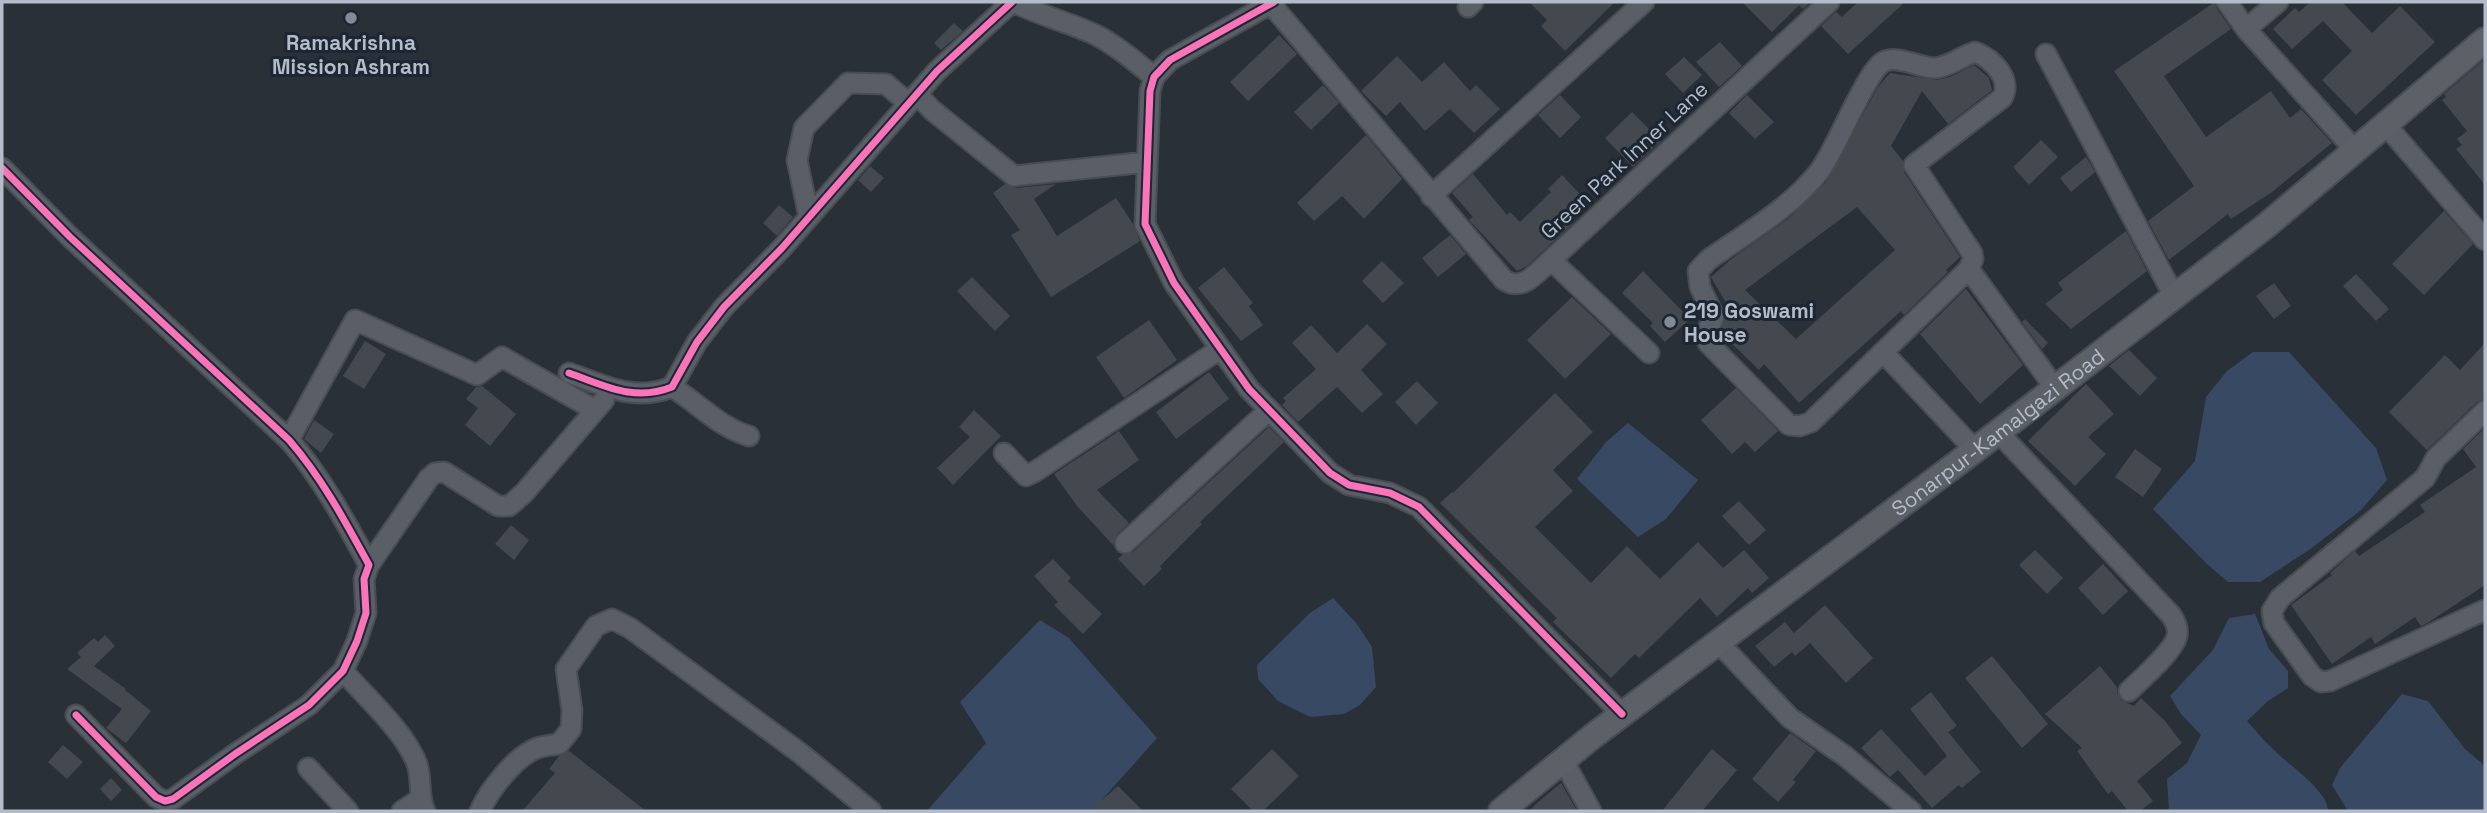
<svg xmlns="http://www.w3.org/2000/svg" width="2487" height="813" viewBox="0 0 2487 813" font-family="'Space Grotesk',sans-serif">
  <style>
    .water { fill: #384963 }
    .building { fill: #444950; fill-rule: evenodd }
    .lines { fill: none; stroke-linecap: round; stroke-linejoin: round }
    .minor-casing { stroke: #484c53; stroke-width: 23 }
    .major-casing { stroke: #484c55; stroke-width: 28 }
    .minor { stroke: #5a5e66; stroke-width: 19 }
    .major { stroke: #5c6168; stroke-width: 24 }
    .cycleway-casing { stroke: #1d2633; stroke-width: 11 }
    .cycleway { stroke: #fb73b8; stroke-width: 7 }
    .poi-dot { fill: #848b96; stroke: #1d2633; stroke-width: 2.5 }
    .labels { text-anchor: middle; dominant-baseline: central; stroke-width: 6; stroke-linejoin: round; paint-order: stroke }
    .poi-label { font-size: 21px; font-weight: bold; fill: #b4bcc9; stroke: #1d2633 }
    .street-label { font-size: 21px; fill: #b4bcc9; stroke: #1d2633 }
  </style>
  <rect width="100%" height="100%" fill="#2a3038"/>
  <path class="water" d="M2253 352H2289L2376 448 2387 480 2361 510 2309 550 2260 582H2228L2207 564 2153 509 2195 461 2206 397 2227 371Z
    M1628 423 1698 480 1666 519 1638 537 1577 479 1606 442Z
    M1333 598 1357 624 1372 647 1376 687 1360 705 1344 714 1310 717 1278 701 1258 679 1257 665 1310 613Z
    M2255 614 2269 649 2288 671V688L2268 701 2247 721C2256 731 2264 741 2274 750 2288 765 2328 790 2328 811H2169L2167 779 2187 763 2201 735 2181 714 2170 696 2213 650 2229 618Z
    M1040 620 1069 638 1157 738 1092 811H927L986 743 960 702Z
    M2402 694 2428 701 2465 749 2485 766V811H2348L2332 785 2340 768Z"/>
  <path class="building" d="M1529 2H1615L1565 51 1541 26 1547 20Z
    M1742 2H1811L1803 9 1799 5 1772 32Z
    M1858 2H1905L1848 54 1821 26 1836 12 1842 17Z
    M2215 2 2217 9 2231 29 2164 76 2206 137 2271 91 2290 118 2301 109 2332 143 2272 192 2231 219 2228 214 2169 260 2148 221 2194 186 2114 71Z
    M2310 2H2342L2372 33 2400 6 2435 42 2356 115 2322 80 2352 51 2323 21 2292 49 2273 29 2295 8 2299 12Z
    M954 23 963 31 941 50 934 43Z
    M1279 35 1297 54 1248 101 1230 82Z
    M1720 42 1742 66 1719 87 1696 62Z
    M1397 56 1422 82 1444 62 1470 91 1476 85 1500 109 1474 133 1450 109 1425 131 1400 102 1386 116 1361 91Z
    M1684 57 1702 75 1683 93 1665 74Z
    M2485 59V185L2456 149 2462 145 2457 139 2467 131 2442 100 2446 97 2444 94Z
    M1974 65 1989 78 1992 90 1948 124 1922 91 1891 146 1903 161 1904 172 1960 257 1946 270 1948 272 1904 315 1901 311 1799 403 1764 364 1759 370 1720 332 1726 316 1731 311 1711 277 1730 260 1788 219 1827 181 1878 87 1890 73 1937 80 1950 77ZM1857 207 1895 250 1796 339 1745 290Z
    M1323 85 1339 103 1311 130 1294 112Z
    M1560 95 1581 117 1560 138 1538 115Z
    M1747 95 1774 122 1755 139 1729 113Z
    M1632 112 1661 141 1633 167 1605 138Z
    M1366 135 1402 179 1364 219 1342 196 1314 221 1297 203Z
    M2041 140 2058 157 2029 185 2013 167Z
    M2086 157 2095 172 2071 192 2060 178Z
    M870 166 884 178 871 192 858 180Z
    M1473 174 1507 215 1510 212 1520 222 1551 192 1548 189 1562 175 1589 204 1571 221 1573 223 1527 266 1517 271 1469 220 1473 217 1452 193Z
    M1005 184 1015 188 1056 184 1034 199 1057 236 1116 198 1133 224 1140 241 1051 297 1011 235 1020 230 993 193Z
    M779 205 793 217 777 236 763 223Z
    M2444 211 2473 244 2424 295 2392 264Z
    M2126 231 2147 271 2071 329 2045 304 2063 290 2058 283Z
    M1450 235 1466 254 1438 277 1422 258Z
    M1382 261 1404 283 1383 303 1362 281Z
    M1224 267 1253 303 1249 306 1263 325 1241 341 1198 288Z
    M1643 271 1690 319 1665 342 1650 326 1653 323 1622 293Z
    M2356 274 2389 309 2376 321 2343 286Z
    M972 277 1010 316 995 331 957 291Z
    M2274 283 2291 306 2274 319 2256 296Z
    M1966 289 2023 365 1980 404 1920 334Z
    M1572 297 1611 334 1565 379 1527 340Z
    M2025 319 2048 343 2042 349 2022 322Z
    M1149 320 1177 360 1124 398 1096 357Z
    M1367 324 1387 344 1361 370 1383 394 1362 413 1337 387 1298 422 1282 405 1286 401 1283 398 1316 369 1292 343 1311 325 1337 353Z
    M365 341 386 354 364 389 343 376Z
    M2485 343V399L2477 402 2427 450 2389 412 2445 355 2460 370Z
    M2129 350 2157 378 2140 396 2109 366Z
    M1209 372 1229 399 1176 439 1156 412Z
    M1417 381 1438 403 1416 425 1395 402Z
    M2086 384 2114 414 2088 437 2106 454 2075 486 2028 441Z
    M482 386 516 414 490 446 465 425 478 408 466 399 476 387Z
    M1736 388 1778 431 1755 452 1745 442 1732 454 1701 420Z
    M1555 393 1593 432 1553 470 1573 491 1535 527 1591 583 1627 546 1660 579 1698 542 1723 568 1744 550 1769 578 1752 593 1748 588 1717 617 1700 598 1639 658 1635 654 1611 678 1553 622 1557 618 1440 503 1452 492 1453 493Z
    M974 410 1001 436 953 485 937 468 970 437 959 427Z
    M314 420 334 434 321 453 304 439Z
    M1269 427 1284 442 1200 522 1202 524 1160 566 1162 569 1144 586 1118 559 1122 555 1133 552Z
    M2485 428V585L2429 622 2421 626 2415 617 2375 644 2371 637 2332 664 2291 605 2332 575 2330 573 2355 551 2359 556 2425 512 2420 505 2476 467 2463 449Z
    M1119 431 1139 460 1097 490 1129 523 1116 535 1113 545 1077 506 1054 474Z
    M2135 449 2162 469 2143 497 2115 477Z
    M1739 501 1766 530 1749 545 1722 516Z
    M511 525 529 540 514 560 495 544Z
    M2035 550 2063 578 2047 594 2019 565Z
    M1053 559 1071 578 1068 581 1102 614 1083 634 1054 605 1058 602 1034 576Z
    M2103 564 2128 591 2103 615 2078 588Z
    M1825 605 1873 658 1846 683 1810 643 1795 656 1792 652 1774 667 1755 646 1785 622 1794 633Z
    M105 635 115 646 94 666 126 689 125 690 151 711 126 743 106 728 122 709 67 669 81 657 77 653 94 638 98 642Z
    M1992 656 2048 724 2022 748 1965 678Z
    M2100 666 2117 687V693L2121 700 2134 706 2141 698 2165 721 2182 743 2137 781 2153 801 2140 811H2128L2112 791 2108 794 2077 751 2082 748 2045 714Z
    M1931 692 1957 726 1948 732 1981 772 1962 788 1959 785 1932 808 1898 770 1890 777 1861 748 1881 729 1925 776 1947 756 1910 709Z
    M1790 733 1816 751 1793 780 1796 782 1778 802 1752 779Z
    M63 745 83 762 67 779 48 762Z
    M1272 749 1299 776 1263 811H1253L1231 789Z
    M1712 749 1737 770 1702 811H1662Z
    M569 751 646 811H522L555 773 549 769 559 756Z
    M111 778 122 790 111 801 100 789Z
    M1561 783 1577 811H1529L1538 802Z
    M1118 786 1143 811H1089Z"/>
  <g class="lines">
    <g class="minor-casing">
      <path id="minor" d="M1014 2C1040 16 1069 22 1096 35 1117 46 1136 62 1154 77
        M1274 2 1170 60 1154 77 1150 91 1145 224 1174 283 1249 389 1330 473 1349 485 1390 493 1419 507 1622 714
        M2227 2 2246 29 2354 149
        M1271 4 1504 280C1523 292 1536 273 1551 260
        M1468 7 1473 2
        M2246 29 2278 2
        M2046 54 2174 296
        M917 94 932 110 1014 176 1147 162
        M2385 124 2485 240
        M2 168 70 237 289 440C322 478 345 521 369 565L364 579 366 613 357 641 343 671 309 705 235 754 173 799 165 801 156 797 76 715
        M1431 196 1644 2
        M809 217 797 160 804 128 848 83 886 84 901 97 912 99
        M1883 352 1969 269
        M1649 353 1551 260 1829 2
        M569 373C606 386 634 402 672 387L697 342 724 307 782 248 937 71 1012 2
        M672 387C699 404 719 427 749 436
        M2485 411 2436 458 2425 478 2280 598 2272 611 2274 623 2312 676 2321 682 2330 681 2485 610
        M1998 432 2171 615C2175 621 2179 628 2177 636 2174 651 2141 679 2129 691
        M289 440 355 320 477 375 502 357 595 410
        M1975 450 1883 352 1811 422 1800 426 1789 425 1708 343C1702 332 1711 327 1714 316L1700 287 1698 271 1708 260C1745 234 1789 209 1818 173 1836 151 1865 73 1883 62 1897 54 1919 68 1935 68 1949 67 1962 56 1975 52 1993 59 2013 80 2002 98L1914 165 1972 253 1973 259 1969 269 2055 388
        M1004 453 1026 476 1036 471 1220 349
        M1125 543 1269 410
        M369 565 429 478 435 473 444 472 498 506H509L524 493 604 400
        M1718 642 1790 718 1845 756 1911 811
        M343 671C365 696 406 733 417 764 422 779 418 796 425 811
        M1563 760 1591 811
        M308 768 348 811
        M402 811 420 799
        M480 811C489 790 515 757 537 748 543 746 552 745 559 744L571 729 572 710 566 669 596 626 612 619 630 628 800 753 871 811"/>
    </g>
    <g class="major-casing">
      <g id="major">
        <path id="s1" d="M1501 811 1593 736 1975 450 2267 225 2485 40"/>
      </g>
    </g>
    <use href="#minor" class="minor"/>
    <use href="#major" class="major"/>
    <g class="cycleway-casing">
      <path id="cycleway" d="M1274 2 1170 60 1154 77 1150 91 1145 224 1174 283 1249 389 1330 473 1349 485 1390 493 1419 507 1622 714
        M2 168 70 237 289 440C322 478 345 521 369 565L364 579 366 613 357 641 343 671 309 705 235 754 173 799 165 801 156 797 76 715
        M569 373C606 386 634 402 672 387L697 342 724 307 782 248 937 71 1012 2"/>
    </g>
    <use href="#cycleway" class="cycleway"/>
  </g>
  <g class="poi-dot">
    <circle cx="351" cy="18" r="7"/>
    <circle cx="1670" cy="322" r="7"/>
  </g>
  <g class="labels">
    <g class="poi-label">
      <text x="351" y="42">Ramakrishna<tspan x="351" dy="24">Mission Ashram</tspan></text>
      <text x="1684" y="310" text-anchor="start">219 Goswami<tspan x="1684" dy="24">House</tspan></text>
    </g>
    <g class="street-label">
      <text transform="translate(1624 160) rotate(-43)">Green Park Inner Lane</text>
      <text stroke="none"><textPath href="#s1" startOffset="625">Sonarpur-Kamalgazi Road</textPath></text>
    </g>
  </g>
  <rect width="2487" height="813" fill="none" stroke="#b4bcc9" stroke-width="7"/>
</svg>
